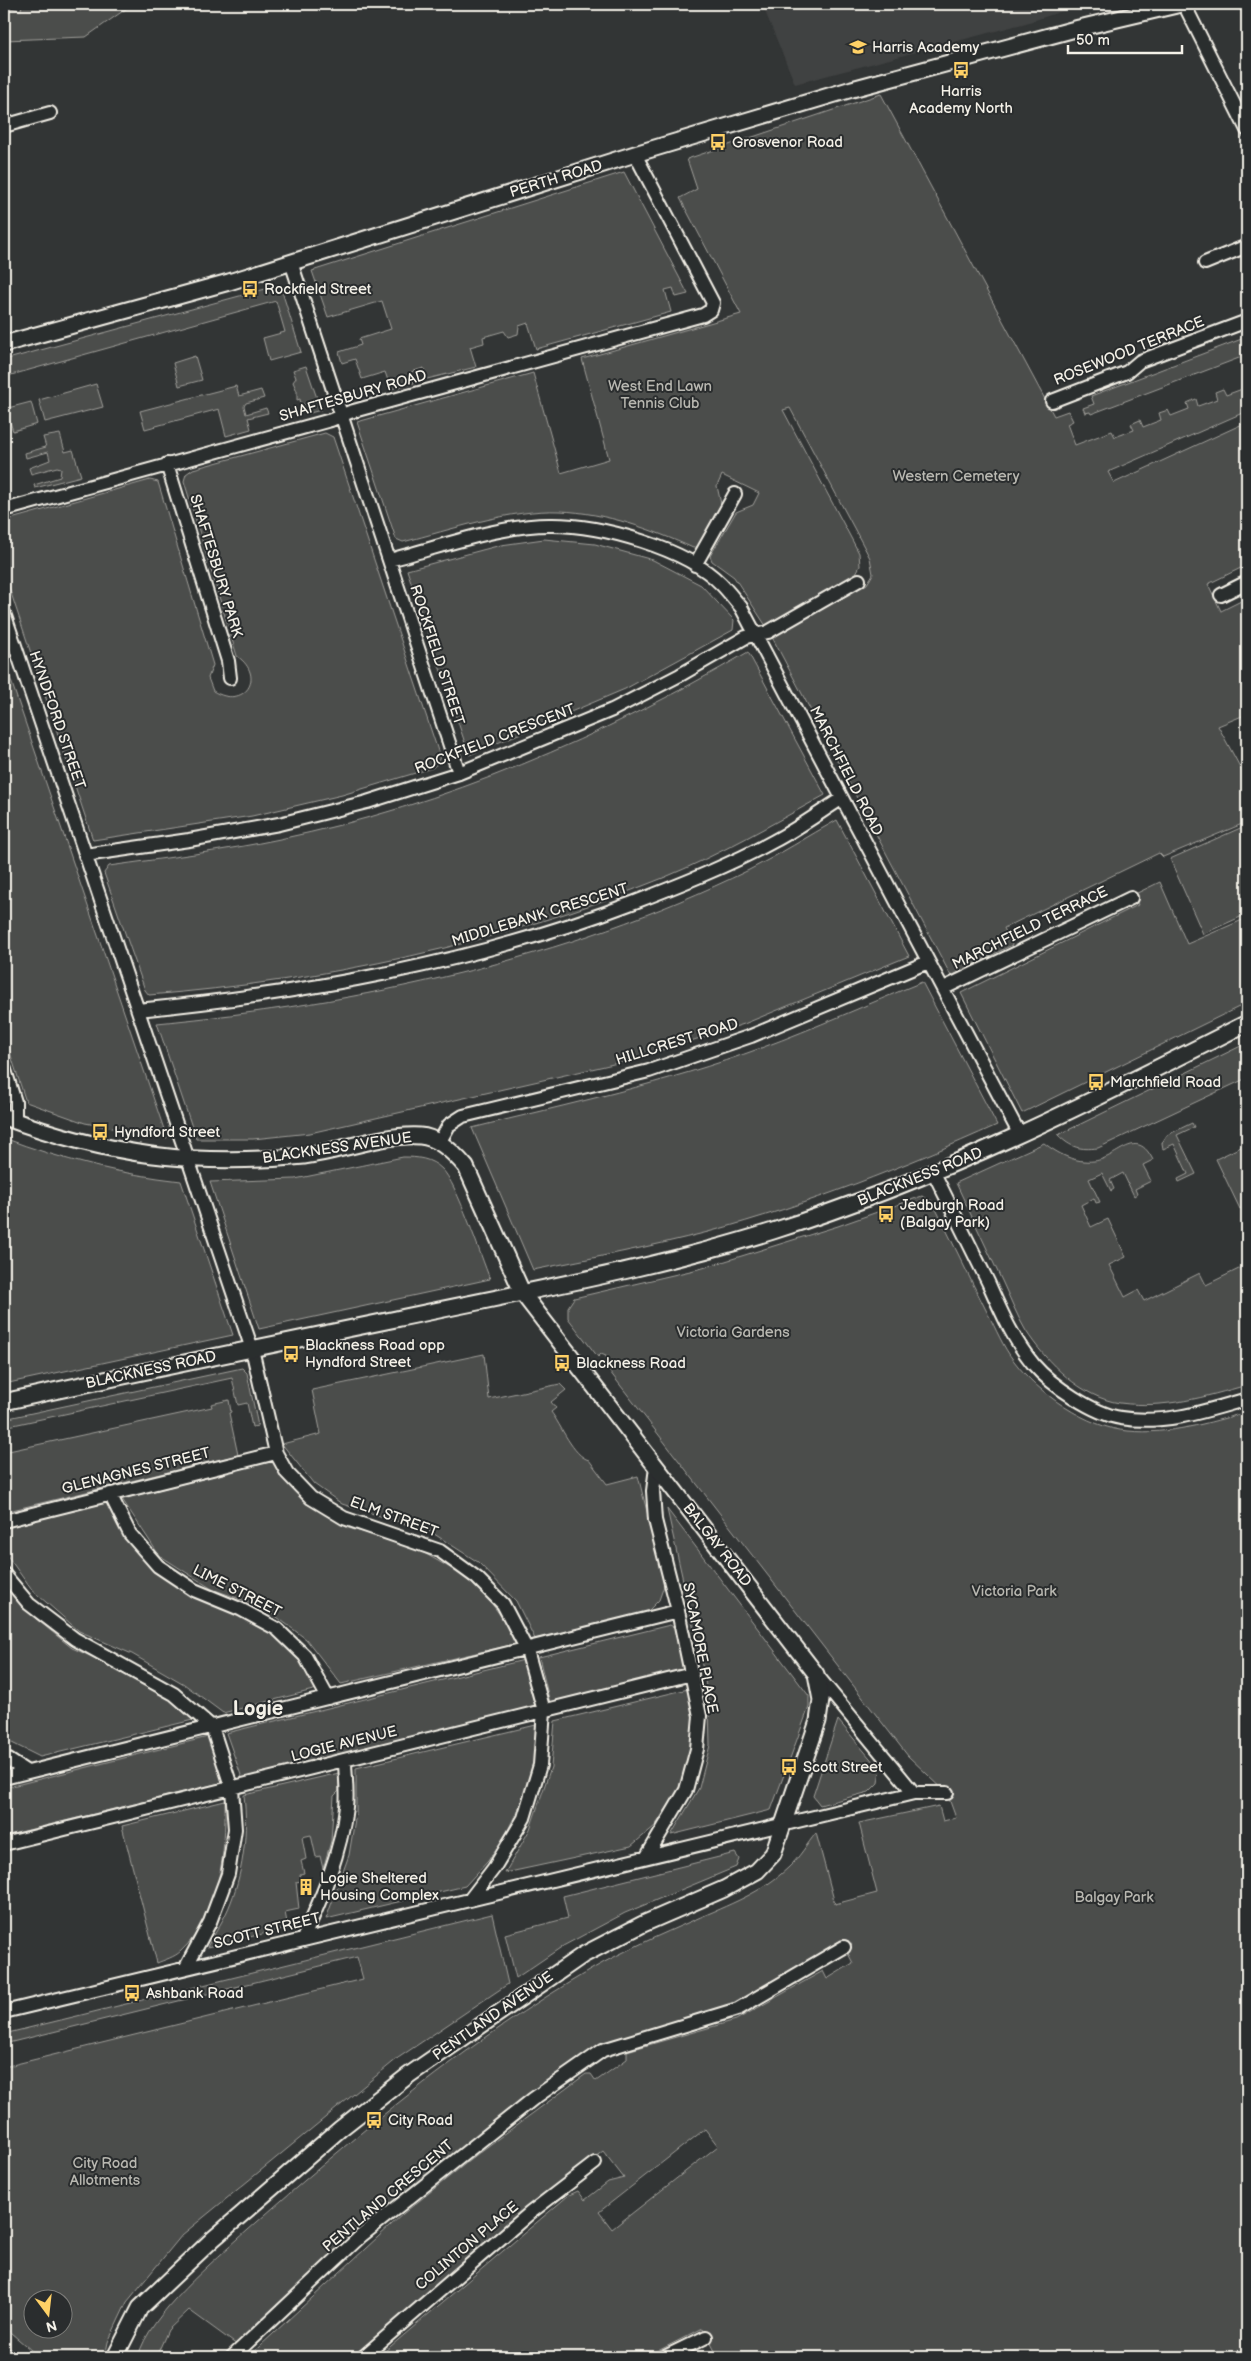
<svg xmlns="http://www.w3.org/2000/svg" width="1251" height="2361" viewBox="0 0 1251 2361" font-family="'Balsamiq Sans',sans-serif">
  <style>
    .built { fill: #404242 }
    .green { fill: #4b4d4c; stroke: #a09f9a; fill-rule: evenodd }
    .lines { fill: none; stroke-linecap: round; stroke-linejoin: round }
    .minor-casing { stroke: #f4f1e8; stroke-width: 16 }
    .tertiary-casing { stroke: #f4f1e8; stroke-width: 19 }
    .minor { stroke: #2a2d2e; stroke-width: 12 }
    .tertiary { stroke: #2a2d2e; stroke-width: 15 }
    .labels { text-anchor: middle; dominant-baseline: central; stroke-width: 4; stroke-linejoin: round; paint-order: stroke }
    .poi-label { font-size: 15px; fill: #f4f1e8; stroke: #2a2d2e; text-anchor: start }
    .street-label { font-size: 15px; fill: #f4f1e8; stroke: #2a2d2e }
    .park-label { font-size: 15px; fill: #b9b8b1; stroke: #2a2d2e }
    .district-label { font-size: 20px; font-weight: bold; fill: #f4f1e8; stroke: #2a2d2e }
  </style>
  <rect width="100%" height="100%" fill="#323535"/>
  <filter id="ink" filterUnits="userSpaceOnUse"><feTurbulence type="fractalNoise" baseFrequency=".02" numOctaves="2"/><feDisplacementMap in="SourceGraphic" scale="10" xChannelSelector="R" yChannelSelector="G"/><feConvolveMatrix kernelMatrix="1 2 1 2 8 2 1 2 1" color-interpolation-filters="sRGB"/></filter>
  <g filter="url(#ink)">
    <path class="built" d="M762 4H1084L1026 23 795 84Z"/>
    <path class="green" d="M22 4H141L130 6 86 37 4 40V7L21 10Z
      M881 94 1054 416 1068 411 1073 421 1067 424 1075 445 1112 431 1115 437 1134 430 1131 424 1140 420 1143 427 1161 420 1159 413 1168 410 1171 416 1189 409 1187 403 1196 399 1198 406 1217 399 1215 392 1223 389 1226 395 1245 388 1243 382 1247 380V411L1108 472 1114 483 1247 422V565L1208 584 1221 611 1247 598V714L1218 726 1247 780V822L1163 857 1159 853 1004 928 1012 945 951 976 772 637 867 584 873 574 870 558 790 408 783 410 859 553 860 566 855 575 766 626 734 577 712 561 710 556 736 512 753 505 759 493 722 475 717 486 721 504 698 546 693 548C651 529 607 513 560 511 511 509 450 530 403 542L396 539 357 422 533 373 561 473 609 459 582 359 741 314 680 198 697 189 687 159Z
      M624 172 688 294 676 297 673 288 665 290 671 312 536 349 528 323 519 326 518 334 508 337 504 331 483 337 484 343 470 347 476 367 427 379 424 368 411 372 414 383 391 389 385 372 362 379 355 359 342 363 339 352 361 345 359 339 391 329 382 301 328 317 312 271Z
      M280 285 301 352 269 361 263 338 285 332 276 301 4 377V360Z
      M1247 337V355L1091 414 1090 412 1085 413 1083 408 1094 404 1091 396Z
      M195 356 202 380 179 386 173 363Z
      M306 366 321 410 306 414 304 404 301 405 300 399 297 400V391L293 382 296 378 293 370Z
      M96 384 103 407 45 422 39 400Z
      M236 386 239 396 261 390 264 398 246 403 244 406 246 414 266 408 268 413 248 418 251 429 226 436 219 409 145 429 140 411Z
      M31 402 37 424 13 431 9 419 4 420V409Z
      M325 433 333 437 440 757 437 764 432 768 342 795 252 816 93 840 4 572V521L150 480 158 482 213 665 208 678 213 691C244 710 267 677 237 656L184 481 186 474 193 469Z
      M60 434 65 452 73 450 81 476 35 488 34 485 60 477 61 468 57 467 31 474 29 468 50 460 48 452 26 458 25 453 46 447 43 437Z
      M544 539 595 544 653 560 701 585 734 620 733 630 625 689 469 755 407 570 501 545Z
      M748 652 825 795C772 824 719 855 663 878 500 944 324 981 149 995L145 990 104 873 109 866C166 858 223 851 280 839 445 805 603 737 748 652Z
      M4 666H6L167 1138 85 1123 26 1102 4 1034Z
      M837 820 909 956 744 1024 631 1060 310 1133 253 1139H196L157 1023C360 1004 565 960 749 870 779 855 808 836 837 820Z
      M1245 826 1247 832V914L1203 934 1170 859Z
      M1160 882 1187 944 1247 918V1003L1022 1113 961 993 1138 905 1133 895Z
      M922 982 997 1125C903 1167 808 1205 708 1232 650 1247 592 1258 533 1270L472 1128C569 1104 667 1083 761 1048 815 1028 868 1004 922 982Z
      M1247 1043V1078L1098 1148C1080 1150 1071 1148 1058 1135Z
      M1192 1123 1194 1127 1177 1135 1196 1174 1179 1182 1178 1179 1188 1174 1174 1144 1163 1149 1162 1143 1167 1135Z
      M4 1138C62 1160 119 1174 181 1181L233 1335 4 1384Z
      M1044 1143C1058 1154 1075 1163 1094 1161 1119 1158 1136 1126 1153 1160L1143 1165 1151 1181 1135 1189 1137 1194 1134 1196 1123 1173 1110 1180 1114 1189 1111 1191 1102 1173 1089 1179 1100 1202 1096 1203 1094 1198 1081 1205 1091 1227 1108 1219 1126 1257 1109 1265 1125 1297 1138 1290 1144 1301 1200 1273 1206 1285 1247 1265V1385C1205 1397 1165 1409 1120 1403 1082 1398 1046 1362 1026 1331 1017 1316 1010 1298 1003 1283 987 1250 972 1216 956 1183Z
      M1247 1144V1205L1240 1209 1216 1159Z
      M403 1157C417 1157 431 1158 442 1169 457 1183 481 1257 490 1279L259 1329 210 1182 295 1179Z
      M922 1196 932 1201C951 1239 969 1277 988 1314 996 1329 1003 1347 1014 1361 1038 1393 1087 1428 1128 1431 1169 1435 1208 1423 1247 1412V2357H718L703 2328 646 2357H378L569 2195 578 2191 585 2200 608 2182 624 2178 603 2151 527 2209 354 2357H248L404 2213 480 2152 586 2074H591L596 2081 627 2059V2051L736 2020 823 1971 827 1979 853 1963 841 1940 733 2004 598 2046 464 2145 367 2224 237 2345 189 2310 168 2330 156 2357H138C149 2314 215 2260 248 2230 355 2135 468 2041 592 1969 625 1950 660 1935 694 1920 728 1905 762 1893 789 1867 799 1858 807 1844 816 1833L835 1904 877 1893 859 1823 939 1806 943 1821 956 1818 947 1793 908 1756 603 1363 606 1361V1356L601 1354 598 1357 568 1318V1307L574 1298 703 1268 838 1226ZM705 2129 718 2146 612 2229 599 2212Z
      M484 1354 489 1399 560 1384 566 1390 551 1402 556 1408 551 1412C561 1425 573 1456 589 1460L607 1484 638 1476 665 1583 659 1600 646 1613 535 1639 516 1601 478 1562 431 1532 342 1504 314 1484 282 1444 321 1434 312 1390Z
      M242 1368 247 1373 258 1426 252 1427 247 1403 238 1405 232 1378 4 1427V1419Z
      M229 1400 231 1412 229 1413 238 1455 4 1512V1452L212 1407 211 1404Z
      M272 1461 303 1500 348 1528 410 1545 468 1578 489 1600 507 1624 515 1644 341 1684 306 1639 265 1608 212 1589 159 1555 122 1499Z
      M107 1502 126 1537 153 1570 193 1596 272 1630 301 1658 317 1689 223 1713 184 1684 132 1654 79 1631 31 1589 4 1551V1527Z
      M667 1509 809 1696V1707L771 1810 671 1835 699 1788 710 1745 709 1705 704 1674Z
      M4 1582 35 1618 72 1648 120 1669 167 1696 197 1719 40 1757 4 1739Z
      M670 1625 675 1628 684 1666 681 1671 550 1703 539 1657Z
      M524 1660 536 1706 242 1778 226 1733Z
      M688 1689 694 1721 692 1748 680 1788 655 1826 631 1846 505 1873 530 1829 551 1767 555 1721Z
      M838 1720 880 1770 878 1783 869 1792 820 1805 813 1796Z
      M536 1725 534 1763 523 1799 507 1832 488 1861 465 1886 326 1919 349 1855 356 1813V1768Z
      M208 1737 224 1782 4 1836V1788Z
      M339 1773V1791L334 1796 331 1841 323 1869 320 1856 316 1857 311 1835 302 1837 306 1859 301 1861 304 1873 300 1874 301 1881 296 1882 299 1909 285 1912 288 1928 207 1947C215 1933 225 1918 231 1902 244 1868 248 1830 244 1795Z
      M225 1801C226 1851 220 1915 181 1951 175 1957 164 1960 157 1963L122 1826Z
      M735 1853 739 1859 736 1867 625 1913 563 1946 516 1978 505 1934 568 1918 563 1896Z
      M492 1914 508 1984 398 2058 182 2235 127 2302 108 2342 105 2357H39L4 2327V2067L363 1979 357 1957 4 2044V2034ZM62 2298V2328H32V2298Z"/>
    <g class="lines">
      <g class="minor-casing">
        <path id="minor" d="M1184 4 1247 130
          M4 126 50 113
          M291 262 459 773
          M1205 263 1247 246
          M1052 401 1127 372 1140 361 1247 321
          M167 464 228 661 230 678
          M4 510 331 420 350 412 703 315 711 310 713 303 635 154
          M389 560C437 548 503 524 552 525 601 525 686 548 721 584 728 591 734 599 741 607L1020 1135
          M695 565 735 494
          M1221 595 1247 582
          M4 613 252 1349 276 1453 287 1473 311 1498 344 1518 440 1551 477 1578 503 1604 527 1650 544 1711 540 1765 524 1818 494 1868 471 1898
          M85 855 189 840 279 824 367 802 459 773 612 710 680 675 746 637 768 632 859 580
          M944 988 1131 898
          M138 1010C308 993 475 963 635 902 682 884 730 865 774 841 797 829 819 813 841 799
          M4 1067 15 1102V1121
          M439 1143 449 1125 463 1116 649 1071 751 1036 928 962
          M934 1173C952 1209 970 1246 988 1282 1001 1311 1013 1340 1034 1365 1051 1385 1094 1414 1121 1418 1164 1425 1206 1411 1247 1399
          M110 1494 130 1534 158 1566 194 1590 240 1609 277 1629 305 1656 328 1698
          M4 1521 276 1453
          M4 1574 29 1604 75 1639 174 1694 212 1727 232 1789 235 1829 228 1874 210 1922 186 1967
          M816 1674 914 1793
          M4 1757 27 1772
          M4 1778 678 1611
          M4 1844 692 1674
          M647 1856 686 1790 697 1749 700 1716 678 1611 655 1520 653 1491 656 1467
          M303 1939C322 1897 341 1853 346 1807 348 1792 345 1775 345 1760
          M4 2012 914 1793H947
          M232 2357 361 2236 533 2099 603 2050 738 2009 844 1947
          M363 2357 530 2213 595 2163
          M665 2357 706 2337"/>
      </g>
      <g class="tertiary-casing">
        <path id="tertiary" d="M4 344 229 282 635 154 852 89 1079 28 1181 4
          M4 1117C106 1155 195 1167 304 1156 343 1151 380 1134 420 1136 438 1137 455 1154 466 1167L523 1294 816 1674 821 1700 818 1721 773 1854 757 1871 724 1889 643 1924 583 1955 409 2075 340 2129 213 2239 140 2308 115 2357
          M4 1402C134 1373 265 1346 396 1319 522 1292 649 1270 773 1231 938 1179 1093 1101 1247 1023
          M4 2356 6 2357"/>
      </g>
      <use href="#minor" class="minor"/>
      <use href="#tertiary" class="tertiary"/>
    </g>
  </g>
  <defs>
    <g id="school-bare" transform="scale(1.35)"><path d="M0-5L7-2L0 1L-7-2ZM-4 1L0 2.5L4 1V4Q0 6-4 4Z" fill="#ffd166" stroke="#2a2d2e" stroke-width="2.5" paint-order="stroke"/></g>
    <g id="bus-bare" transform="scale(1.35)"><path d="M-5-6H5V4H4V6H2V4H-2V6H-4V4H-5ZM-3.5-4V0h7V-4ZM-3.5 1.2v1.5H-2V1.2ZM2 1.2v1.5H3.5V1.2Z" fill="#ffd166" stroke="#2a2d2e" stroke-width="2.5" paint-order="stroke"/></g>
    <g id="building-bare" transform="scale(1.35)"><path d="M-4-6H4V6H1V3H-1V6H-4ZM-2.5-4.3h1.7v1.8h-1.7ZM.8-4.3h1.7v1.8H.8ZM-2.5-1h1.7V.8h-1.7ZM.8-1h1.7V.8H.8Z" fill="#ffd166" stroke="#2a2d2e" stroke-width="2.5" paint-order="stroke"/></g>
  </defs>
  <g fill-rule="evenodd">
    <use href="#school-bare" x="858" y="47"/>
    <use href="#bus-bare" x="961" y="70"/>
    <use href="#bus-bare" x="718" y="142"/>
    <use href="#bus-bare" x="250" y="289"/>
    <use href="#bus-bare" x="1096" y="1082"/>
    <use href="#bus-bare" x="100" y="1132"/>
    <use href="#bus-bare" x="886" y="1214"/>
    <use href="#bus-bare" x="291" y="1354"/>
    <use href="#bus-bare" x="562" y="1363"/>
    <use href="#bus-bare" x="789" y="1767"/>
    <use href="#building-bare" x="306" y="1887"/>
    <use href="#bus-bare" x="132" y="1993"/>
    <use href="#bus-bare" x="374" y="2120"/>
  </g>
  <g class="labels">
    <g class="poi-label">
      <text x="872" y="47">Harris Academy</text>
      <text x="961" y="91" text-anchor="middle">Harris<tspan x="961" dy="17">Academy North</tspan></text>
      <text x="732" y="142">Grosvenor Road</text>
      <text x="264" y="289">Rockfield Street</text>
      <text x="1110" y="1082">Marchfield Road</text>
      <text x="114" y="1132">Hyndford Street</text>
      <text x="900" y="1205">Jedburgh Road<tspan x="900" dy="17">(Balgay Park)</tspan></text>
      <text x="305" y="1345">Blackness Road opp<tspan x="305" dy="17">Hyndford Street</tspan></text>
      <text x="576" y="1363">Blackness Road</text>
      <text x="803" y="1767">Scott Street</text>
      <text x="320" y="1878">Logie Sheltered<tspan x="320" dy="17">Housing Complex</tspan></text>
      <text x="146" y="1993">Ashbank Road</text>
      <text x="388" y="2120">City Road</text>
    </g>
    <g class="street-label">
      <text transform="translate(556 179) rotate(-17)">PERTH ROAD</text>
      <text transform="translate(1129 351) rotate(-22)">ROSEWOOD TERRACE</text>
      <text transform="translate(353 396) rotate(-16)">SHAFTESBURY ROAD</text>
      <text transform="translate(216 566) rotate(73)">SHAFTESBURY PARK</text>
      <text transform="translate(437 655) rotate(72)">ROCKFIELD STREET</text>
      <text transform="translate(57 720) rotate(71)">HYNDFORD STREET</text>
      <text transform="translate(495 739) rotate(-21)">ROCKFIELD CRESCENT</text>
      <text transform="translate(846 771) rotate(63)">MARCHFIELD ROAD</text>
      <text transform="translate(540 915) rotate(-17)">MIDDLEBANK CRESCENT</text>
      <text transform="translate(1030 928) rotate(-26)">MARCHFIELD TERRACE</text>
      <text transform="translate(677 1042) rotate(-17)">HILLCREST ROAD</text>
      <text transform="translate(337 1148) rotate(-8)">BLACKNESS AVENUE</text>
      <text transform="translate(920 1177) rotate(-22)">BLACKNESS ROAD</text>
      <text transform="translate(151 1370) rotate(-12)">BLACKNESS ROAD</text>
      <text transform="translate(136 1471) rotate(-14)">GLENAGNES STREET</text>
      <text transform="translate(394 1517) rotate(20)">ELM STREET</text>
      <text transform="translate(717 1545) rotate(52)">BALGAY ROAD</text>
      <text transform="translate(237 1591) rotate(27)">LIME STREET</text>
      <text transform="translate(700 1648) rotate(79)">SYCAMORE PLACE</text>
      <text transform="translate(344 1744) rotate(-14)">LOGIE AVENUE</text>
      <text transform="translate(267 1931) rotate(-14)">SCOTT STREET</text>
      <text transform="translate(493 2016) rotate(-35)">PENTLAND AVENUE</text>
      <text transform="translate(388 2196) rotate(-40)">PENTLAND CRESCENT</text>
      <text transform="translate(467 2246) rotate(-40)">COLINTON PLACE</text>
    </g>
    <g class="park-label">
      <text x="660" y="386">West End Lawn<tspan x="660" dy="17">Tennis Club</tspan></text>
      <text x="956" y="476">Western Cemetery</text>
      <text x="733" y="1332">Victoria Gardens</text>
      <text x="1014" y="1591">Victoria Park</text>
      <text x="1114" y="1897">Balgay Park</text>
      <text x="105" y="2163">City Road<tspan x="105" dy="17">Allotments</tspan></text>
    </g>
    <g class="district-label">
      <text x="258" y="1709">Logie</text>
    </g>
  </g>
  <rect width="1251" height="2361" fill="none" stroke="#2a2d2e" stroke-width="20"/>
  <rect x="10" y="10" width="1231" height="2341" fill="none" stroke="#f4f1e8" stroke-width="2" filter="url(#ink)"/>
  <g transform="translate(48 2314) rotate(165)"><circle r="24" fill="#2a2d2e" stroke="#7b7b78"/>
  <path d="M0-4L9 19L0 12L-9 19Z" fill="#ffd166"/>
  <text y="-8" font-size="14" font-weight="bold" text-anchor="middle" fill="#f4f1e8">N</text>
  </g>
  <path d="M1068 45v8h114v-8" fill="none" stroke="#f4f1e8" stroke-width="2.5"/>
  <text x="1076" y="45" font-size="15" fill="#f4f1e8" stroke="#2a2d2e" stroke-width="4" paint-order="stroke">50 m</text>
</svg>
